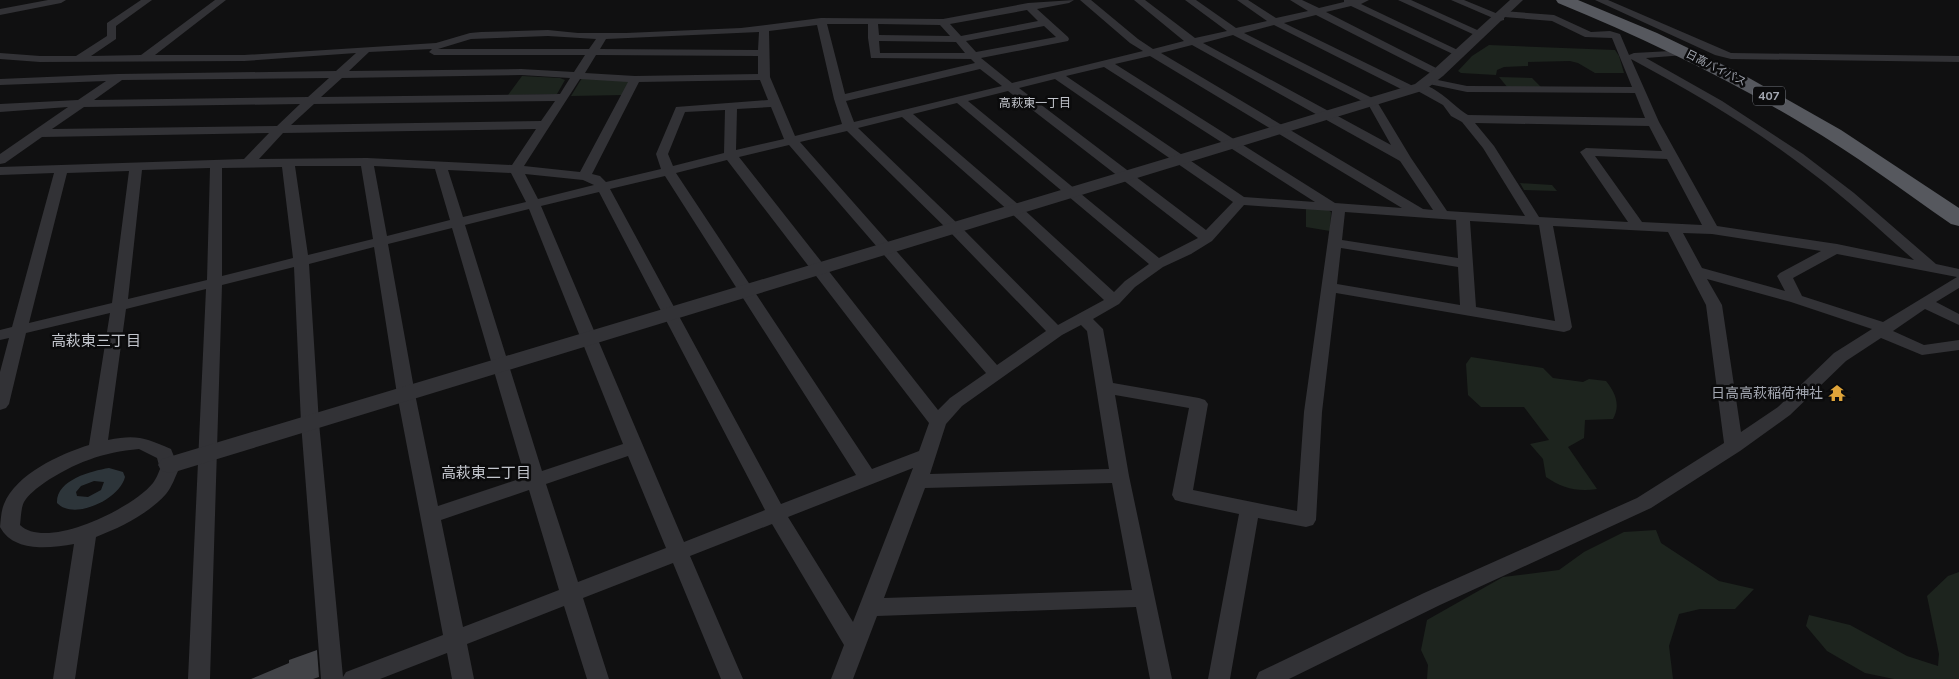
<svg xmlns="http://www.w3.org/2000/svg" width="1959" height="679" viewBox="0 0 1959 679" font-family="'Nunito Sans','Noto Sans JP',sans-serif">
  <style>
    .green { fill: #1d241e }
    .water { fill: #2d353a; fill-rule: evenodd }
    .building { fill: #424347 }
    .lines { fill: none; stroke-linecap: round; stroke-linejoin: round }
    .minor { fill: #323236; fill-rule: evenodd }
    .tertiary { fill: #323236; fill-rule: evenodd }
    .trunk { fill: #56585e; fill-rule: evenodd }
    .labels { text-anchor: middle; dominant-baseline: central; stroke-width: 5; stroke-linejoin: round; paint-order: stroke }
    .far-street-label { font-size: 11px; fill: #a3a7b1; stroke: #0b0b0c }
    .shield { fill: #0b0b0c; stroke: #757880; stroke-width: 1 }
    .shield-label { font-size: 12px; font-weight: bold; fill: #a3a7b1 }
    .far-neighbourhood-label { font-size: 12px; fill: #c3c6cd; stroke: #0b0b0c }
    .poi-label { font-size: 14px; fill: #a3a7b1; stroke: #0b0b0c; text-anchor: end }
    .neighbourhood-label { font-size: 15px; fill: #c3c6cd; stroke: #0b0b0c }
  </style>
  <rect width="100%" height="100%" fill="#101011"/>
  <path class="green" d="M1489 45 1615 50 1619 56 1624 73H1595L1578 63 1570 61 1528 62V66L1504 67 1497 70 1496 75 1461 73 1458 71 1472 56Z
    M522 76 560 78 565 80 557 94 508 95Z
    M1499 77 1532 78 1542 88H1508Z
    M582 78 630 80 623 95 571 96Z
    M1520 183 1552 185 1557 191 1524 190Z
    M1306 207 1326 209 1331 212 1330 231 1306 227Z
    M1471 357 1543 368 1553 378 1583 382 1589 379 1606 381C1615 392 1621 405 1613 419L1585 420 1584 438 1568 447 1597 489C1577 492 1562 488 1546 477L1543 459 1530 444 1549 440 1524 407H1481L1468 395 1466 364Z
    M1656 530 1661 543 1719 581 1754 589 1735 609H1700L1679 614 1669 646 1673 679H1427L1428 665 1421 650 1427 620 1503 577 1559 570 1584 552 1624 532Z
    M1959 572V679H1894L1865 673 1827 651 1806 626 1809 615 1850 625 1907 656 1938 666 1939 654 1927 596 1948 576Z"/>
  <path class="water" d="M109 468 123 472 125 477C120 499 74 521 57 503 56 480 91 471 109 468ZM94 481 104 482 101 490 88 497 77 496 76 492 81 486Z"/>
  <path class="building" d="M317 650 319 677 313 679H251L289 663V660Z"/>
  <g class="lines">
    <path class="minor" d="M48 0H66L61 3 0 15V9Z
      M141 0H152L116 26V39L91 56 141 55 215 0H226L155 55H244L436 43 470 33 481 32 548 30 578 33H626L741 28 821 18 943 19 1028 3 1074 0 1069 3 1037 9 1068 37 1069 39 1068 41 981 58 1012 83 1143 51 1130 43 1080 0H1091L1138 39 1153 49 1184 41 1134 0H1145L1195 38 1227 31 1185 0H1196L1236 28 1267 21 1237 0H1248L1276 18 1308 11 1290 0H1302L1319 8 1344 2V0H1369L1361 4 1464 53 1463 55H1455L1351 6 1326 12 1442 71 1444 73 1442 75H1434L1316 15 1284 23 1415 87 1416 85C1433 81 1455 108 1468 115L1645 118 1635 93 1467 92 1424 83 1422 81 1428 78 1467 86 1632 87 1612 38 1585 37 1552 21 1504 17V20L1500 21 1451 0H1464L1498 14 1503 11 1554 15 1591 32 1610 31 1620 34 1629 55 1634 53 1689 50 1690 52 1689 54 1685 55 1646 58 1722 101 1803 154 1854 193 1936 264 1959 269V288L1936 302 1959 314V325L1925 309 1893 331 1924 345 1959 340V350L1922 355 1881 338 1846 361 1790 415 1740 451 1651 508 1440 605 1289 679H1256L1259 672 1424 593 1637 498 1724 443 1706 305 1668 232 1553 226 1572 327 1570 330 1564 332 1336 293 1322 412 1316 520 1313 525 1306 527 1258 518 1230 679H1208L1239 514 1182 502 1175 500 1172 495 1189 408 1115 395 1129 476 1172 679H1150L1136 607 877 616 853 679H831L844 645 772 524 690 556 743 679H721L673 563 583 598 609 679H587L564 606 467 644 474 679H452L447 653 380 679H321L301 423 294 267 222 285 210 679H188L206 289 126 309 108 440C137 434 145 438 171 449L179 469C175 477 172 487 166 494 147 515 121 527 96 537L75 679H53L74 544C50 548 14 553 0 527 1 519 1 511 4 504 16 474 60 454 89 445L110 313 26 333 9 404 6 408 0 410V372L9 338 0 340V330L12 327 54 173 0 175V167L244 159 269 133 42 137 5 163 0 164V154L68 107 0 112V104L78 100 106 81 0 85V79L118 74 336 71 356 53 244 61 40 62 0 59V53L40 56H76L107 36V23ZM1027 10 1038 21 961 36 950 24ZM827 24H868V38L871 58 971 59 975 63 845 94ZM878 24 940 25 950 36 879 35ZM817 25 834 99 842 124 795 136 770 77 769 31ZM1274 25 1407 92H1415L1416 90 1443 105 1451 116 1462 122 1483 148 1525 216 1447 211 1411 158 1376 100 1244 33ZM1044 26 1056 37 976 52 966 41ZM759 32 758 50 600 49 606 39ZM1233 35 1368 104 1391 145 1203 43ZM548 36 596 39 589 49H438L471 39ZM879 41 956 42 965 53H880ZM1192 45 1400 161 1433 210 1423 209 1161 53ZM432 49 429 52 434 55H585L574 72 521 69 349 71 369 52ZM596 55 758 56V74L635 76 585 73ZM1150 56 1402 208 1335 203 1115 64ZM1631 59C1694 93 1756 129 1812 173 1848 200 1881 231 1914 260L1837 244 1717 226 1659 122ZM1104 67 1315 202 1244 197 1066 76ZM980 69 1002 86 854 122 846 101ZM521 75 570 78 560 94 321 97 342 78ZM329 78 308 97 94 100 122 80ZM580 79 628 82 580 172 524 166ZM1055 79 1233 202 1206 230 1019 88ZM760 80 768 100 676 107 656 154 661 169 606 182 600 176 592 174 639 82ZM1008 91 1198 238 1159 258 968 101ZM555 101 541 121 291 125 314 104ZM957 103 1149 264 1125 281 1114 292 1020 206 913 114ZM300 104 277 126 52 129 84 107ZM771 107 784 139 736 150 737 109ZM725 110 724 153 673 166 668 154 685 112ZM902 117 1010 212 1104 300 1058 325 959 225 858 128ZM1475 123 1649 126 1662 151 1586 148 1580 152 1628 222 1539 217 1494 146ZM536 129 512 165 367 158 259 159 283 133ZM847 131 949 231 1046 331 997 365 800 142ZM789 145 986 373 950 398 938 410 739 157ZM1595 156 1667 159 1702 225 1642 222ZM727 160 929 423 919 451 872 469 676 173ZM295 166H361L373 239 308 255ZM374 166 435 169 450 220 387 236ZM282 167 293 258 222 276V168ZM210 168 207 280 128 299 142 170ZM448 170 511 173 526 202 463 217ZM129 171 112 303 29 323 67 173ZM525 174 583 180 594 185 538 199ZM665 176 856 475 781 504 610 189ZM599 192 765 510 684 542 541 206ZM1244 205 1332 211 1304 412 1297 511 1193 490 1208 404 1205 400 1199 398 1113 383 1103 329 1093 319 1119 304 1135 287 1163 267 1191 254 1212 241ZM529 209 623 444 542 471 465 225ZM1345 212 1456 220 1458 258 1342 240ZM1470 221 1539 225 1555 321 1476 307ZM452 228 525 477 438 506 415 394 388 244ZM1683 233 1712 234 1821 251 1780 273 1777 276 1785 291 1702 268ZM374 247 397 394 443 635 346 672 343 677 319 423 309 264ZM1341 248 1458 267 1460 305 1337 284ZM1837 254 1957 277 1883 322 1802 296 1793 278ZM1707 279 1791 302 1872 329 1834 353 1778 407 1741 432 1722 305ZM1081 325 1087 331 1109 469 930 474 946 424 962 406 1062 335ZM139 449 157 458 160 469C158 474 156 479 153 483 133 508 47 551 20 525 21 517 21 508 24 502 29 494 37 488 44 483 74 463 103 452 139 449ZM628 456 666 548 578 582 546 484ZM913 468 908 481 853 622 788 517ZM1112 483 1132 590 884 598 925 488ZM529 490 559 590 463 627 441 520Z
      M1398 0H1411L1486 34 1481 37 1477 36Z
      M1595 0H1608L1731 53 1959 56V62L1731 59 1715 55Z"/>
    <path class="tertiary" d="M1510 0H1523L1443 76 1425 90 178 471 170 473 162 471 158 465 162 459 1415 84 1433 70Z"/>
    <path class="trunk" d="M1556 0H1578L1657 33 1742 74 1841 130 1959 208V226L1951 224C1902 190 1854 154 1803 124 1725 77 1643 38 1558 3Z"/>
  </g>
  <defs>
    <g id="temple-bare" transform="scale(1.35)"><path d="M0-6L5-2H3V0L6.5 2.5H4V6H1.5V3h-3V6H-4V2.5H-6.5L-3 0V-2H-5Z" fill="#dfa43a" stroke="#0b0b0c" stroke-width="2.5" paint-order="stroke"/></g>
  </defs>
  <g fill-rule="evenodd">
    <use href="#temple-bare" x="1837" y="393"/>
  </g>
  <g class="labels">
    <g class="far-street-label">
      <text transform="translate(1716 68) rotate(27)">日高バイパス</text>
    </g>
    <rect class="shield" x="1753" y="86.5" width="32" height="19" rx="4"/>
    <g class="shield-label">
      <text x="1769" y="96">407</text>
    </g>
    <g class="far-neighbourhood-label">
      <text x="1035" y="103">高萩東一丁目</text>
    </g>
    <g class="poi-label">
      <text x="1823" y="393">日高高萩稲荷神社</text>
    </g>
    <g class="neighbourhood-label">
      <text x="96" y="341">高萩東三丁目</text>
      <text x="486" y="473">高萩東二丁目</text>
    </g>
  </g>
</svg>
